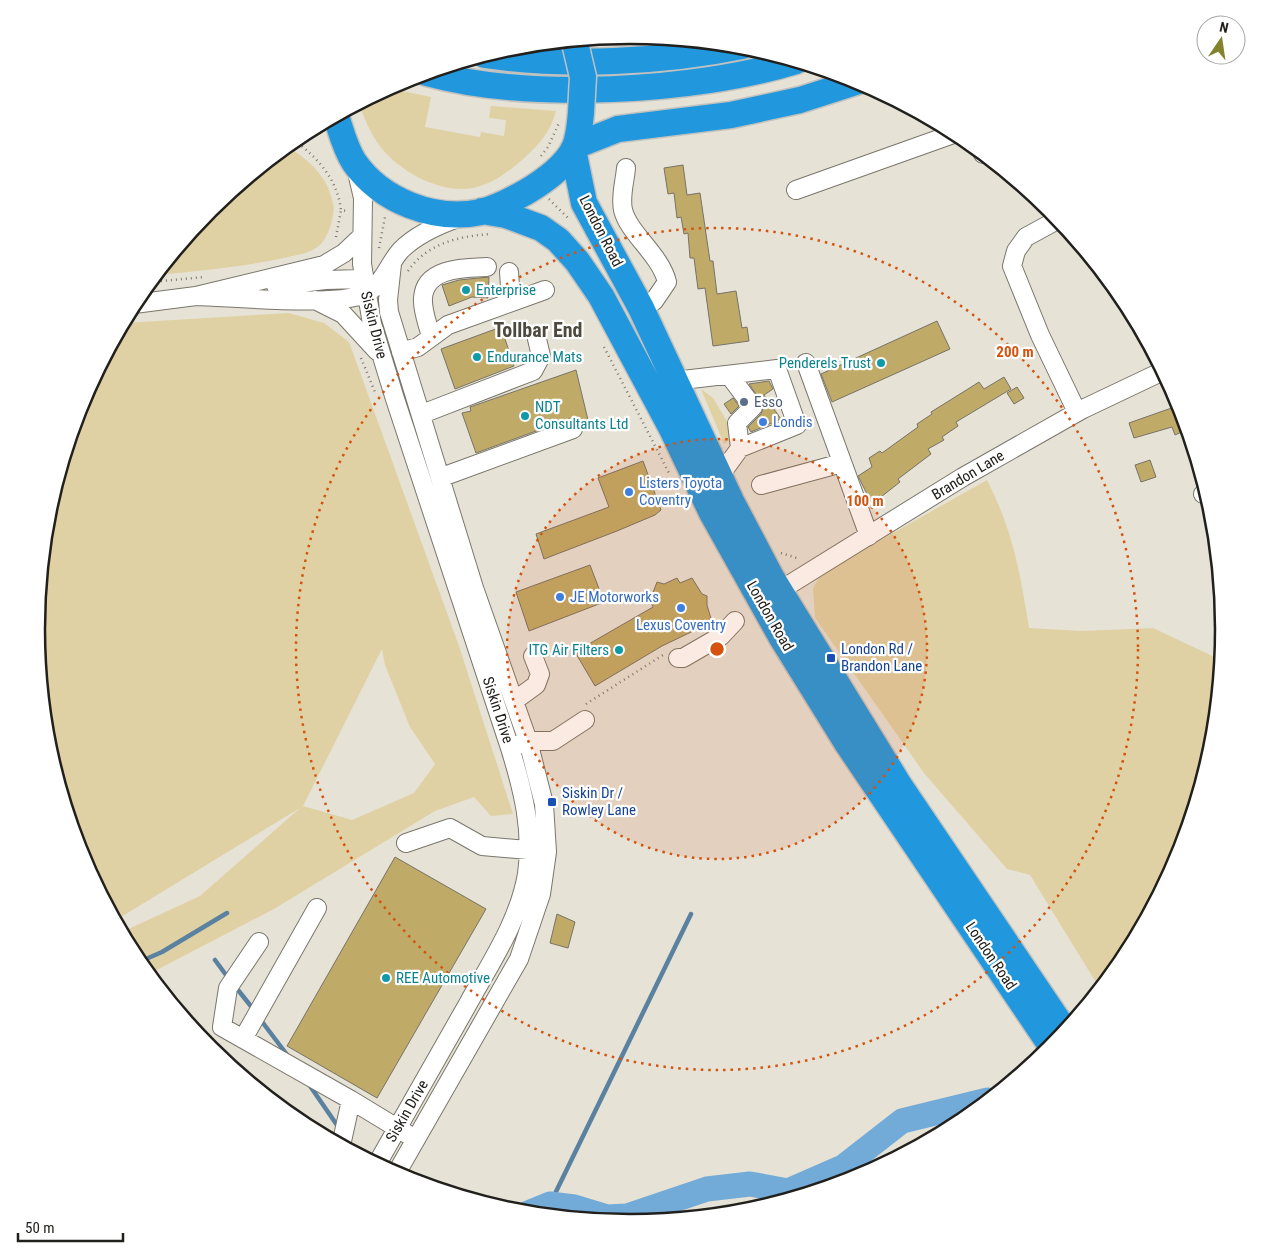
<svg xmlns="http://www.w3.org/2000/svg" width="1261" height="1258" viewBox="0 0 1261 1258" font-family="'Roboto Condensed',sans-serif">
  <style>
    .green { fill: #e0d1a4; fill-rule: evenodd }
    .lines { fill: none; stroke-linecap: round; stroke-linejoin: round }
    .stream { stroke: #5a81a0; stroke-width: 4.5 }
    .river { stroke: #72aad8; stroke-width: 25 }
    .building { fill: #bfaa67; stroke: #777368 }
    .minor-casing { stroke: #7a766b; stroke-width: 20 }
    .highway-casing { stroke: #c1c1bf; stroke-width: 29 }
    .path { stroke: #7c7a72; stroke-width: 2.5; stroke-dasharray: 1 4; stroke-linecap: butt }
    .minor { stroke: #fff; stroke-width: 18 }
    .highway { stroke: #2198de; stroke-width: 26 }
    .highway-bridge-casing { stroke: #c1c1bf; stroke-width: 29; stroke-linecap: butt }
    .highway-bridge { stroke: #2198de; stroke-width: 26 }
    .ring { fill: none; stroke: #d4530e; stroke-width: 2.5; stroke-dasharray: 2.5 5 }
    .culture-dot { fill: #0f9aa8; stroke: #fff; stroke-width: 2 }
    .service-dot { fill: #5c6f8a; stroke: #fff; stroke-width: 2 }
    .shop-dot { fill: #3f7fe0; stroke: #fff; stroke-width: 2 }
    .transit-dot { fill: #1a4fb4; stroke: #fff; stroke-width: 2 }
    .labels { text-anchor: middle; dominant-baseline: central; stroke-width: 4.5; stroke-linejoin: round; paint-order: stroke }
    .street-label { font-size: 15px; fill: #21201c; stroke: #fff }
    .culture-label { font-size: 15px; fill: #0d838f; stroke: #fff; text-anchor: start }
    .service-label { font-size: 15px; fill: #4e5e75; stroke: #fff; text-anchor: start }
    .shop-label { font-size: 15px; fill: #366cbe; stroke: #fff; text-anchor: start }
    .transit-label { font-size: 15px; fill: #164399; stroke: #fff; text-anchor: start }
    .district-label { font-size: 20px; font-weight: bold; fill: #4d493f; stroke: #fff }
    .rim { fill: none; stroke: #21201c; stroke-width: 2.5 }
    .centre { fill: #d4530e; stroke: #fff; stroke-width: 2.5 }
    .ring-label { font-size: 15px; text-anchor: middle; font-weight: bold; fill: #d4530e; stroke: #fff; stroke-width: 4.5; stroke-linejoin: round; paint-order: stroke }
  </style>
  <rect width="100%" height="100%" fill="#e6e2d6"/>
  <path class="green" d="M388 88 431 97 425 127 480 137 481 132 504 136 506 120 489 118 491 106 556 111C550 133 539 145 522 160 508 172 492 184 473 188 438 194 396 170 377 142 369 130 364 117 359 104Z
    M287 146C309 160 328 177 333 203 336 214 328 238 320 245 310 254 296 255 284 258 241 267 200 271 156 275L211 209Z
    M289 313 324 323 349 342 459 646 513 814 491 816 474 797 435 811 274 909 149 974 136 959 122 932 200 896 300 808 116 920 82 856 48 745 37 629 48 513 82 401 124 323ZM382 649 385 665 410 727 435 764 414 793 352 820 303 806Z
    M701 389 713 398 731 428 729 440 724 444Z
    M987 480C1013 531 1020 572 1029 628L1082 631 1153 628 1221 660 1213 745 1179 857 1124 959 1100 989 1030 875 1007 869 924 773 815 618 813 588 822 573Z"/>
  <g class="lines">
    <path class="stream" d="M215 960 229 979
      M139 962 162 952 227 913
      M234 985 254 1010
      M260 1019 288 1056
      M308 1083 339 1128
      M550 1204 691 914"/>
    <path class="river" d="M528 1213 550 1204 574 1207 607 1217 627 1216 707 1189 750 1184 788 1191 843 1167 902 1121 988 1100"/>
  </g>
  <path class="building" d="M683 165 687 195 700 193 710 261H713L717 294 736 291 742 328 747 327 749 341 713 346 705 288 698 289 694 258H690L688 233 684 234 681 217 677 218 674 193 668 194 664 168Z
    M489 277 488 298 472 297 449 306 442 285 459 280Z
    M937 321 950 349 832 402 821 374Z
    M501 327 514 366 455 389 441 349Z
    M576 370 588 420 580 421 569 419 476 453 462 413 471 411 470 407Z
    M1004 377 1011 389 956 422 958 426 942 437 944 440 928 449 931 454 898 479 900 482 872 504 858 476 872 467 869 458 880 451 882 453 918 427 917 424 932 414 931 412 968 389 979 382 984 389Z
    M769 381 773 389 764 395 781 419 751 432 748 427 761 414 764 406 749 384Z
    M1017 387 1024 398 1014 404 1007 393Z
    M733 398 739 406 731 414 724 404Z
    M1180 405 1186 430 1175 435 1172 427 1134 438 1129 423Z
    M1150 460 1156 477 1141 482 1135 465Z
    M643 461 661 510 655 515 617 531 544 559 536 534 609 507 598 478Z
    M590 565 604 602 529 631 516 592Z
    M677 578 680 583 692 578 702 594 707 596V605L712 622 662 646 595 686 575 652 653 607 650 601 654 599 652 595 657 582 664 584Z
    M395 857 486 909 377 1098 287 1046Z
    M557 914 575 922 568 948 550 943Z"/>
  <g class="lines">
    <g class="minor-casing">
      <path id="minor" d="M983 153V154
        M356 168 363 198 362 264 372 324 395 399 510 748C523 790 533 830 527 874 519 921 491 962 469 1002 438 1056 408 1110 377 1164
        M626 168C625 181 620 196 623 210 629 234 660 254 667 282L654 301 641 308
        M796 190 956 133
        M1059 219 1026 237 1016 251 1012 266 1040 335 1077 412
        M392 264 388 300 389 312 474 588 528 741 544 804 547 852 541 894 519 959 396 1174
        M509 272 511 301
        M276 286 325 280 363 279 373 285
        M196 296C233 297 334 307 365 294 382 286 389 263 401 250 417 234 438 225 458 218
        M315 300 343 314 377 351
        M134 304 196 296 324 265 344 253 362 236
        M431 337C428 324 422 311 423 298 425 267 465 268 487 267
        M401 352 418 347 448 325 545 290
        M806 363 869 536
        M729 375 753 407 737 423 740 448
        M674 381 777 369 797 425 740 448 719 477
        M422 414 533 371 541 356 537 339
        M442 477 573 429
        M761 485 842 463
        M1203 494 1207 493
        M779 591 963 477 1083 409 1163 371
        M678 658H683L721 636 735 621
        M514 701 536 685 540 674 533 656
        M518 745 528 741H553L585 720
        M406 843 450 828 482 846 539 851
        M259 942 228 988 222 1027 351 1100 407 1134
        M243 1039 317 908
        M342 1141 351 1100"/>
    </g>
    <g class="highway-casing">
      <path id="highway" d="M485 55C563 67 665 62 742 46
        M427 73C528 101 696 92 796 61
        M336 116C341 131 345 148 354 162 381 201 435 222 481 212 497 208 512 200 526 192 543 182 564 167 574 149 579 138 580 124 581 112
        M575 146 618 129 731 115 800 100 859 81
        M573 150 584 203 641 308 731 501 771 577 899 785 1065 1031
        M482 211 506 215 541 228 558 240 577 261 601 296 671 427 712 513 782 638 847 743 1052 1047"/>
    </g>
    <path class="path" d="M294 140C319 159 337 179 341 210L347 211
      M541 156 548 147 559 123
      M549 199 568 218
      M336 237 341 210
      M379 248 385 217
      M408 271C427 243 460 236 491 234
      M151 282 204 277
      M604 347 669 473
      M361 358 375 392
      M781 553 800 559
      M586 704 663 655
      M942 1133 946 1131
      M714 1215 756 1209"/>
    <use href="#minor" class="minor"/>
    <use href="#highway" class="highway"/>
    <g class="highway-bridge-casing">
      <path id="highway-bridge" d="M575 43 583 77 581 112"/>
    </g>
    <use href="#highway-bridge" class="highway-bridge"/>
  </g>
  <circle cx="717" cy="649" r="210" fill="#d4530e" fill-opacity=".12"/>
  <g class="ring">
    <circle cx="717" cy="649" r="210"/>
    <circle cx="717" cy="649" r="421"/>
  </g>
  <g class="culture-dot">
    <circle cx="466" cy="290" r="5"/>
    <circle cx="477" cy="357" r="5"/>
    <circle cx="881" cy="363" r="5"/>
    <circle cx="525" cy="416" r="5"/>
    <circle cx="619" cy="650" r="5"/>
    <circle cx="386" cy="978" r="5"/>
  </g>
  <circle class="service-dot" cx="744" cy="402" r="5"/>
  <g class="shop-dot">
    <circle cx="763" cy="422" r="5"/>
    <circle cx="629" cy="492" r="5"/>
    <circle cx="560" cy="597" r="5"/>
    <circle cx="681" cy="608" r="5"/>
  </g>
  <g class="transit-dot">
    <rect x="826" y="653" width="10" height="10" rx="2.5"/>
    <rect x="547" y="797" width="10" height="10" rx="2.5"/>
  </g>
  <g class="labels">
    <g class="street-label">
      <text transform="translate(601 231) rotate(63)">London Road</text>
      <text transform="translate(374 325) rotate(76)">Siskin Drive</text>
      <text transform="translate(968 475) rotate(-31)">Brandon Lane</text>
      <text transform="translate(770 616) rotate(60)">London Road</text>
      <text transform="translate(498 710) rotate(72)">Siskin Drive</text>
      <text transform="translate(991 956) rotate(56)">London Road</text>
      <text transform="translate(407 1111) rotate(-60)">Siskin Drive</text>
    </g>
    <g class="culture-label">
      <text x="476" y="290">Enterprise</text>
      <text x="487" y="357">Endurance Mats</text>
      <text x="871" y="363" text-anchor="end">Penderels Trust</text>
      <text x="535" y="407">NDT<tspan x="535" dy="17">Consultants Ltd</tspan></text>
      <text x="609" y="650" text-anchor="end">ITG Air Filters</text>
      <text x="396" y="978">REE Automotive</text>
    </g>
    <g class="service-label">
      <text x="754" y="402">Esso</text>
    </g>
    <g class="shop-label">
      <text x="773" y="422">Londis</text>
      <text x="639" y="483">Listers Toyota<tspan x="639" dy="17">Coventry</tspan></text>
      <text x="570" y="597">JE Motorworks</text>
      <text x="681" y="625" text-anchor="middle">Lexus Coventry</text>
    </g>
    <g class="transit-label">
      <text x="841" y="649">London Rd /<tspan x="841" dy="17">Brandon Lane</tspan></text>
      <text x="562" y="793">Siskin Dr /<tspan x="562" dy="17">Rowley Lane</tspan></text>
    </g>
    <g class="district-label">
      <text x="538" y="330">Tollbar End</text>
    </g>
  </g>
  <path d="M0 0H1261V1258H0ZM45 629a585 585 0 1 1 1170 0a585 585 0 1 1-1170 0Z" fill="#fff" fill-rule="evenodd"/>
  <path class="rim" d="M45 629a585 585 0 1 1 1170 0a585 585 0 1 1-1170 0Z"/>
  <circle cx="717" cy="649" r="8" class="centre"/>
  <g class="ring-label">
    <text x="1015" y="357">200 m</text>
    <text x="865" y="506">100 m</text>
  </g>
  <g transform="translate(1221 40) rotate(13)"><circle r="24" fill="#ffffff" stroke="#a6a6a4"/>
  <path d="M0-4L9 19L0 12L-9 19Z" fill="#82832c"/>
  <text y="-8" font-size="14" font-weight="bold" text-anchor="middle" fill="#21201c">N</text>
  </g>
  <path d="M18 1233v8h105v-8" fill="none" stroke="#21201c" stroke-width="2.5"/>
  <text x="25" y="1233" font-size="15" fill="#21201c" stroke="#ffffff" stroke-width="4" paint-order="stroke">50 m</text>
</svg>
